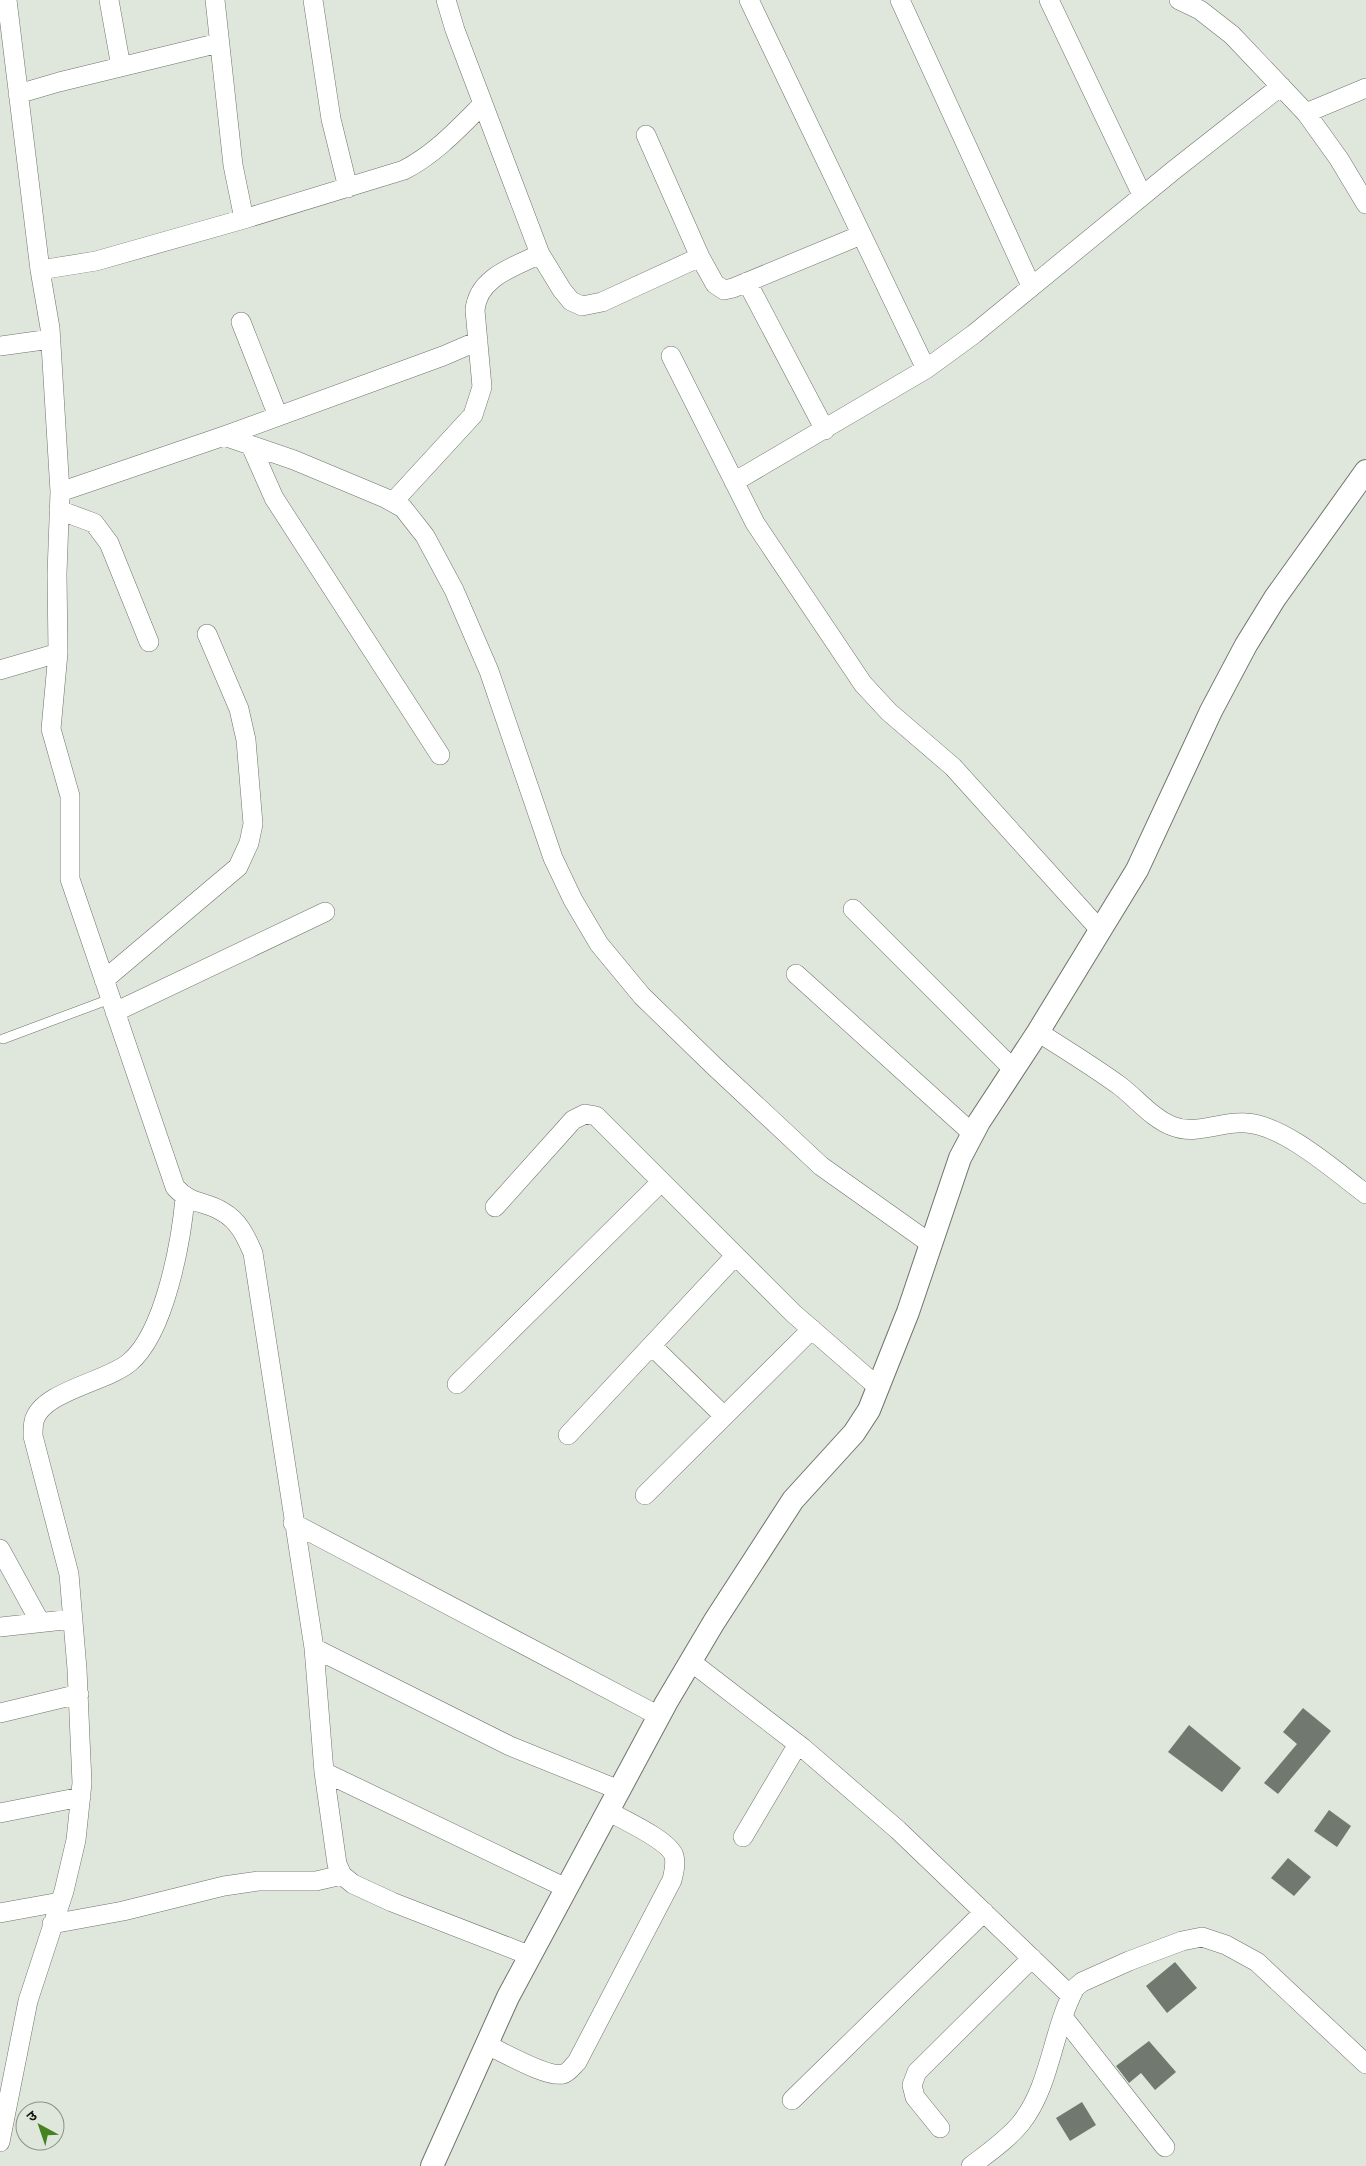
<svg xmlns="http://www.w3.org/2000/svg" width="1366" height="2166" viewBox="0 0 1366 2166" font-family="Roboto,'Noto Sans Devanagari',sans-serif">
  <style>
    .building { fill: #71786f }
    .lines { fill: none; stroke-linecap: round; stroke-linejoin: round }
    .service-casing { stroke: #6e746b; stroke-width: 10 }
    .minor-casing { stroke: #6e746b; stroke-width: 20 }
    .tertiary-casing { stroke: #6e746b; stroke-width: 24 }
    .service { stroke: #fff; stroke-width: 9 }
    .minor { stroke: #fff; stroke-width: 19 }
    .tertiary { stroke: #fff; stroke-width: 22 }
  </style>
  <rect width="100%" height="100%" fill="#dfe6dc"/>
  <path class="building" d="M1303 1708 1331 1731 1278 1794 1264 1783 1297 1744 1283 1732Z
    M1189 1725 1241 1768 1222 1792 1168 1752Z
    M1329 1810 1351 1826 1337 1847 1314 1831Z
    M1288 1858 1311 1877 1294 1896 1271 1878Z
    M1175 1962 1197 1988 1167 2013 1146 1986Z
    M1149 2041 1176 2072 1155 2090 1141 2073 1129 2083 1116 2066Z
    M1082 2102 1096 2125 1070 2141 1056 2118Z"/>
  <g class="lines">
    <g class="service-casing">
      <path id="service" d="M3 1039 110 999"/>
    </g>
    <g class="minor-casing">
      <path id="minor" d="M7 0 40 270 50 328 60 492 57 574 58 653 51 729 70 796V879L175 1187C192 1206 204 1200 223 1212 239 1221 246 1237 253 1253L314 1648 324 1772 337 1864 342 1875 353 1884 392 1902 531 1956
        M109 0 121 67
        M215 0 233 165 244 219
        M313 0 331 119 348 188
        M446 0 455 30 540 254 562 290 571 301 582 306 602 302 700 257
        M749 0 926 369
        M900 0 1031 286
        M1049 0 1142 195
        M1179 0 1200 10 1232 35 1306 113 1339 159 1366 204
        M18 94 59 82 219 43
        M1306 113 1366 88
        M646 135 700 257 715 284 724 290 733 288 861 235
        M40 270 96 261 244 219 404 170C435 154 458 129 483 104
        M747 282 825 430
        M241 322 278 416
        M0 346 51 339
        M671 356 755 523 863 684 889 712 953 767 1101 931
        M224 436 294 460 385 498 403 508 425 536 454 590 489 671 553 858 573 900 599 944 642 996 714 1066 821 1166 931 1244
        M251 446 274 498 440 755
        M734 482 926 369 974 334 1174 170 1281 86
        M60 492 224 436 443 356 478 341
        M393 502 473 415 482 387 475 310C478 277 514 267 540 254
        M59 510 94 523 109 543 149 642
        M0 670 58 653
        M853 909 1014 1070
        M796 974 973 1134
        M104 980 238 867 249 843 253 824 246 740 239 709 207 634
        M115 1012 325 912
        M1038 1032C1066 1050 1094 1067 1120 1086 1137 1099 1152 1118 1172 1126 1196 1136 1221 1121 1246 1123 1284 1125 1335 1171 1366 1194
        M495 1207 573 1120 585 1114 596 1116 793 1313 879 1388
        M652 1346 724 1416
        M457 1384 661 1182
        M568 1435 735 1256
        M645 1495 812 1329
        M293 1523 659 1716
        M0 1549 40 1622
        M0 1627 73 1619
        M314 1648 510 1746 619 1790
        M690 1661 803 1748 898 1830 1071 1996
        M0 1713 79 1694
        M324 1772 566 1888
        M0 1813 81 1797
        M743 1837 798 1744
        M0 1913 60 1902
        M52 1924 123 1911 224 1886 258 1881H316L342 1875
        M1063 2017 1165 2147
        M487 2045C503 2052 547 2078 563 2074 568 2073 573 2066 577 2062L672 1880C674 1872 676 1864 674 1856 669 1840 623 1820 608 1811
        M792 2100 984 1912
        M940 2128 915 2097 912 2085 917 2072 1032 1958
        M0 2142 28 2001 64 1891 76 1840 82 1783 77 1669 69 1574 33 1436C33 1431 33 1426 34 1421 42 1391 107 1382 130 1362 165 1332 181 1242 185 1198
        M971 2166C988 2153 1007 2140 1021 2123 1051 2085 1052 2031 1075 1988L1082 1982 1129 1961 1182 1941 1202 1937 1226 1945 1257 1962 1366 2064"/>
    </g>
    <g class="tertiary-casing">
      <path id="tertiary" d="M432 2166 508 1997 666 1703 714 1622 793 1500 854 1433 869 1410 908 1312 960 1158 979 1122 1038 1032 1137 870 1211 711 1246 645 1275 598 1366 471"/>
    </g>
    <use href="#service" class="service"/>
    <use href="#minor" class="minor"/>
    <use href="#tertiary" class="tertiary"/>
  </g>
  <g transform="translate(40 2126) rotate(320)"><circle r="24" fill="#dfe6dc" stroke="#8d928a"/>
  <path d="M0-4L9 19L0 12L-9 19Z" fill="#458220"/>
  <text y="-8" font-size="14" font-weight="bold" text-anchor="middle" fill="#111410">उ</text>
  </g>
</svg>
